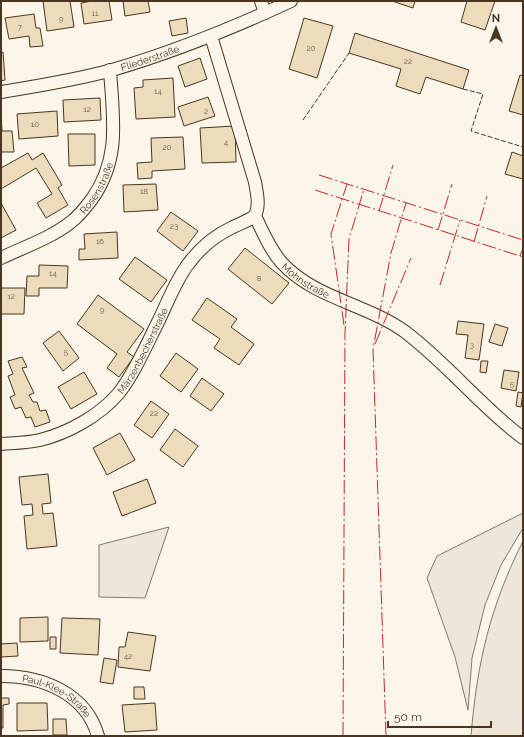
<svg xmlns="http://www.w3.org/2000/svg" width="524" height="737" viewBox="0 0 524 737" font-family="Raleway,sans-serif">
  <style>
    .green { fill: #ede6d9; stroke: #887966 }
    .building { fill: #ecdcbc; stroke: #4a3520 }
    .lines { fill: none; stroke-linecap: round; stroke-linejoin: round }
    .street-casing { stroke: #4a3520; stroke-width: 14 }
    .street { stroke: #fbf6e9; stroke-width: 12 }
    .fence { stroke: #4a3520; stroke-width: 1; stroke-dasharray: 5 2; stroke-linecap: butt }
    .power { stroke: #c62828; stroke-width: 1; stroke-dasharray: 14 3 2 3; stroke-linecap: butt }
    .labels { text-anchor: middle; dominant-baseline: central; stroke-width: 3; stroke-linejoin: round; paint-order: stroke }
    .number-label { font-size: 8px; fill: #725f47 }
    .street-label { font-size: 10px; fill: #4a3520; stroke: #fbf6e9 }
  </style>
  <rect width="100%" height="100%" fill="#fbf6e9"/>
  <path class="green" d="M523 513V528L501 565 485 605 472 658 468 710 455 657 427 578 437 556Z
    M169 527 145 598 99 597V545Z
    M523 541V736H471C477 663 490 607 523 541Z"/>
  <path class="building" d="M43 1H70L74 27 47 31Z
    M92 1H109L112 20 84 24 81 3Z
    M123 1H148L150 12 125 16Z
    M392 1H415L413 8Z
    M467 1H495L485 30 461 22Z
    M34 14 36 28H40L43 46 30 47 29 36 9 39 5 18Z
    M186 18 188 33 172 36 169 21Z
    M304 18 333 26 317 78 289 69Z
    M355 33 469 70 463 89 426 77 420 94 396 86 401 69 349 53Z
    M3 52 5 80 1 81V53Z
    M200 58 207 79 185 87 178 66Z
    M520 75 523 76V115L509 111Z
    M173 78 175 117 136 119 134 88 143 87V80Z
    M208 97 215 116 184 126 178 107Z
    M100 98 101 120 64 122 63 100Z
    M57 111 58 136 19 139 17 114Z
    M1 115 2 131H12L14 152H1Z
    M235 126 236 162 202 163 200 128Z
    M68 134H95V165L69 166Z
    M183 137 185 169 152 171V178L138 179 137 163 152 162 151 138Z
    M512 152 523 156V179L505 174Z
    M28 153 32 160 43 153 62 185 58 188 68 205 46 218 37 203 52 194 36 168 1 189V168Z
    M156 184 158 210 124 212 123 185Z
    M1 203 16 230 1 238Z
    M171 212 198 231 183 251 157 231Z
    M117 232 118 258 79 260V249H85L84 234Z
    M245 248 289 283 272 304 228 269Z
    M135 257 167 280 151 302 119 279Z
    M39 265 68 266 67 288H39V296H26L27 276H39Z
    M1 288H25L24 314H1Z
    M98 295 144 329 127 352 134 357 119 377 107 368 117 354 77 324Z
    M207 298 237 319 231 327 254 344 239 365 214 348 220 339 192 320Z
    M458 321 484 324 479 360 465 358 468 335 456 334Z
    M495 324 508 328 502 346 489 342Z
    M59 331 79 358 63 371 43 343Z
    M176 353 198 369 181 392 160 376Z
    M22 357 27 367 22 368 34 393 29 395 33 402H37L40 411 46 410 50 422 35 427 31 417 26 418 21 407 15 409 10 397 15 395 8 376 13 374 8 361Z
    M481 361H488L486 373 480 372Z
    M504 370 519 372 516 391 501 388Z
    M84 372 97 394 71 409 58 387Z
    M202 378 224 394 211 411 190 396Z
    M518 392 523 393 521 407 516 406Z
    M151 401 169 414 152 438 134 425Z
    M175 429 198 446 183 467 160 450Z
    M120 433 135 460 107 475 93 448Z
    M48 474 51 503 42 504 43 514 53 513 57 546 27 549 24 516 33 515 32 504 22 505 19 477Z
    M147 479 156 503 122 516 113 492Z
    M48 617V641L20 642V618Z
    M62 618 100 619 98 655 60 653Z
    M128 632 156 636 150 671 118 667 119 647H125Z
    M50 637H56V649H50Z
    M17 643 18 656 1 657V644Z
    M104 658 117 660 113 684 100 682Z
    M134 687H144L145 699H134Z
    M1 698H9V704L3 705V728H1Z
    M17 703H47L48 730 17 731Z
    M155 703 157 730 125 732 122 705Z
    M53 719H66L67 735H53Z"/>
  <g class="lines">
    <g class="street-casing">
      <g id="street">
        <path d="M261 1 265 13"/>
        <path id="s1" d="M211 36 255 182C257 194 260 205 255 216 263 232 270 250 282 263 314 298 366 304 404 331 447 363 480 406 523 438"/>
        <path id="s2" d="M1 92C38 86 76 80 112 70 173 52 233 28 291 1"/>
        <path id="s3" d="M1 258C24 247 51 238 71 222 79 216 86 207 92 199 121 158 113 118 110 70"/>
        <path id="s4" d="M1 444C14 443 27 443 40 440 68 433 99 416 118 394 133 376 147 344 158 322 168 302 175 281 189 263 200 248 216 235 233 227 241 223 248 221 255 216"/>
        <path id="s5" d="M1 676C42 676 86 693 98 736"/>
      </g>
    </g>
    <use href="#street" class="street"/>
    <path class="fence" d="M463 89 483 94 471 131 523 147
      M303 120 349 53"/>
    <path class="power" d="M319 175 523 240
      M315 190 523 257
      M379 211 393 165
      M438 230 452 184
      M474 242 487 196
      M520 256 523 248
      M440 285 460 220
      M344 325 331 234 347 184
      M375 344 411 258
      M343 736 345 333 349 239 364 189
      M386 736 373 349 391 253 406 203"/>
  </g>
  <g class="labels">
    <g class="number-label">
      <text x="95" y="13">11</text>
      <text x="61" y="19">9</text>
      <text x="20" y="27">7</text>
      <text x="311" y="48">20</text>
      <text x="408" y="61">22</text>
      <text x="158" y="91">14</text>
      <text x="87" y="109">12</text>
      <text x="206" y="111">2</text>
      <text x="35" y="124">10</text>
      <text x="226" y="142">4</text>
      <text x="167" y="147">20</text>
      <text x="144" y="191">18</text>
      <text x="174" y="226">23</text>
      <text x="100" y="241">16</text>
      <text x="53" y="273">14</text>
      <text x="259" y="278">8</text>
      <text x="11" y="296">12</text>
      <text x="102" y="310">9</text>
      <text x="472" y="345">3</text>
      <text x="66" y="352">5</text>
      <text x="512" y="384">5</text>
      <text x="154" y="413">22</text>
      <text x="128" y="656">42</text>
    </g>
    <g class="street-label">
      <text stroke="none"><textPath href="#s2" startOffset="153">Fliederstraße</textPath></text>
      <text stroke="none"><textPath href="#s3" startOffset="122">Rosenstraße</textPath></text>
      <text stroke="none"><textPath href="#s1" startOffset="271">Mohnstraße</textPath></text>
      <text stroke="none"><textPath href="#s4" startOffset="181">Märzenbecherstraße</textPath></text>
      <text stroke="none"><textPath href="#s5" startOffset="61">Paul-Klee-Straße</textPath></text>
    </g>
  </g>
  <rect width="524" height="737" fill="none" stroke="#4a3520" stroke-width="4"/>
  <g transform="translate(496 28)" stroke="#fbf6e9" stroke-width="3" paint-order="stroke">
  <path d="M0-3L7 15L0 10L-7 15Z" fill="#4a3520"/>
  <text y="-6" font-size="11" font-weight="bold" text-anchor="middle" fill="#4a3520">N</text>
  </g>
  <path d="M388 721v6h103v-6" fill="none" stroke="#4a3520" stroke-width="2"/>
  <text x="394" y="721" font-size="12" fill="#4a3520" stroke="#fbf6e9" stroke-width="3" paint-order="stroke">50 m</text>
</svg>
